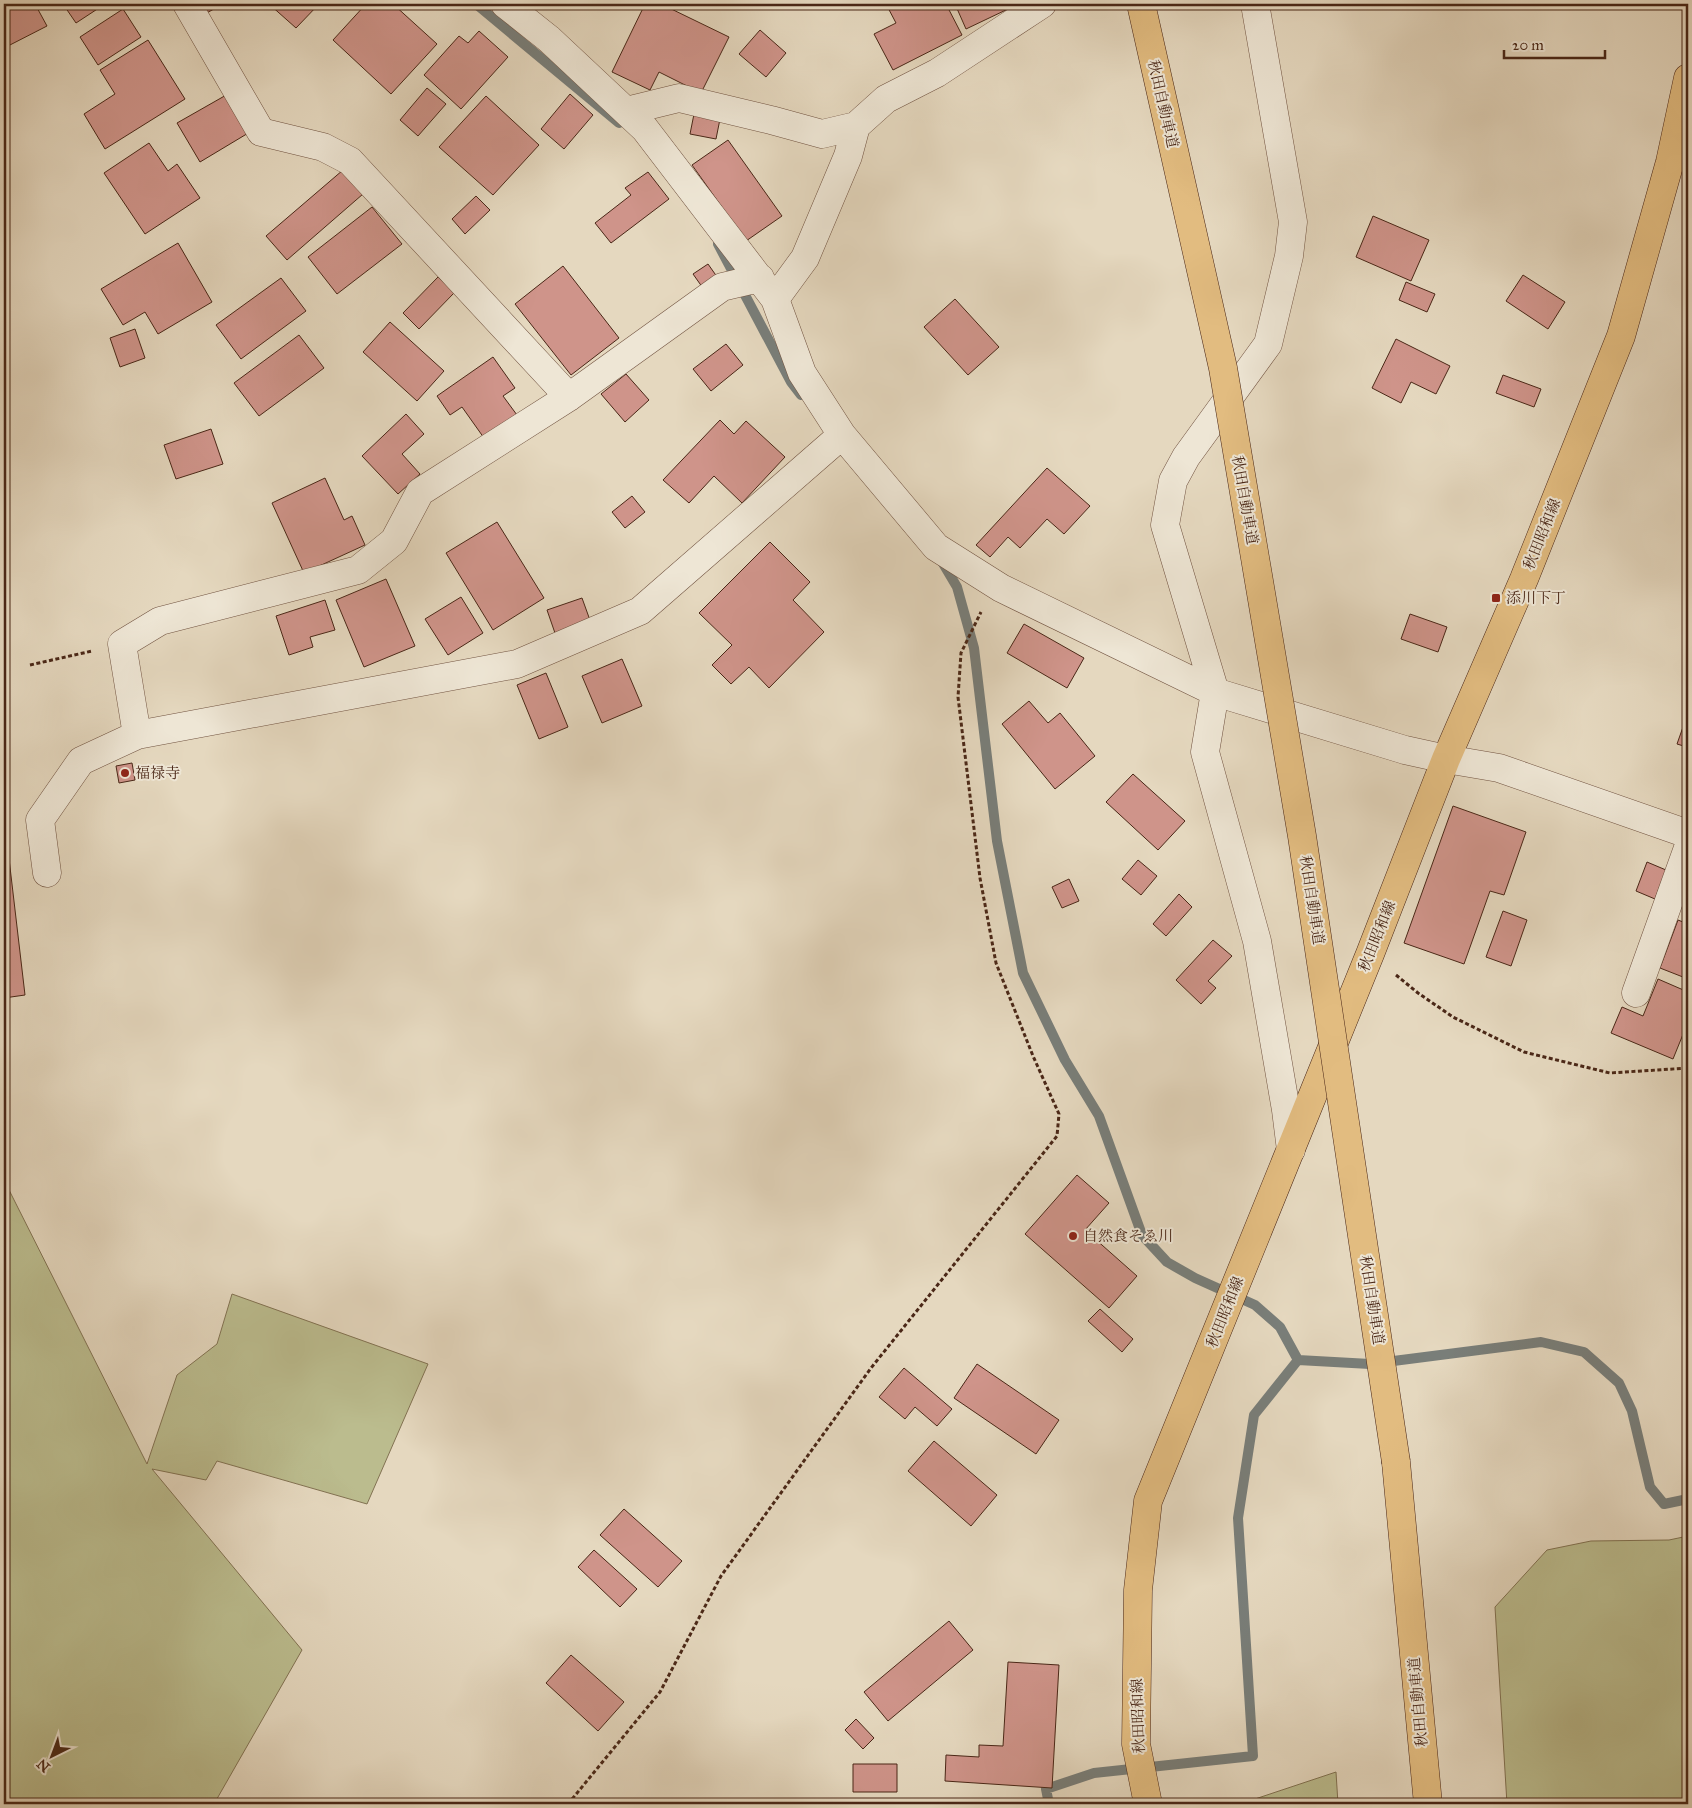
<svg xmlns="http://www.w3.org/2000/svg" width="1692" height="1808" viewBox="0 0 1692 1808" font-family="'IM FELL Great Primer','Noto Serif JP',serif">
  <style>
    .green { fill: #bbbc8e; stroke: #827252 }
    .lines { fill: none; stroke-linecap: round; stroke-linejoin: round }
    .stream { stroke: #797e79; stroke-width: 10 }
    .building { fill: #cf948a; stroke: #4a2717 }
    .minor-casing { stroke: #715341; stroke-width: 29 }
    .primary-casing { stroke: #4a2717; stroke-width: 29 }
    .motorway-casing { stroke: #4a2717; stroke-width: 29 }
    .path { stroke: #4a2717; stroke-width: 3; stroke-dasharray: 4 2.5; stroke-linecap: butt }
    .minor { stroke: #eee6d5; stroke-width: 28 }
    .primary { stroke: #e2bc80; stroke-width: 28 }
    .motorway { stroke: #e2bc80; stroke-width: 28 }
    .motorway-bridge-casing { stroke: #4a2717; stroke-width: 29; stroke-linecap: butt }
    .motorway-bridge { stroke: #e2bc80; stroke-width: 28 }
    .poi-dot { fill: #8f2418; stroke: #eee6d5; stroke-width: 2 }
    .labels { text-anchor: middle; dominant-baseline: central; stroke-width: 4; stroke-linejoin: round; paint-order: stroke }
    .street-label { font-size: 15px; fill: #4a2717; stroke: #eee6d5 }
    .poi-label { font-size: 15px; fill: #4a2717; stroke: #eee6d5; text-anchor: start }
  </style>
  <rect width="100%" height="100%" fill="#e5d8bf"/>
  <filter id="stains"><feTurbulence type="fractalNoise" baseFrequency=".004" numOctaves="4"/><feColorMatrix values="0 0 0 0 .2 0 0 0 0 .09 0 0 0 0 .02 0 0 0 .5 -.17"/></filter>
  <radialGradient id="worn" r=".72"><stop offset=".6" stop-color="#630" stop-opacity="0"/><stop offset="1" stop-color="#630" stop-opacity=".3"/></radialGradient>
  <path class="green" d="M4 1180 147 1464 177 1375 217 1344 232 1294 428 1364 367 1504 217 1461 206 1480 152 1469 302 1650 214 1804H4Z
    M1688 1536V1804H1507L1495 1607 1547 1550 1591 1541 1669 1540Z
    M1336 1772 1338 1804H1240Z"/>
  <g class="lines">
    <path class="stream" d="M476 4 619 123
      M718 244 791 382 801 395
      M941 560 957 587 974 648 997 841 1023 973 1065 1060 1099 1116 1142 1235 1167 1262 1195 1278 1255 1305 1280 1327 1298 1360
      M1049 1804 1046 1789 1094 1773 1253 1756 1238 1518 1254 1415 1298 1360 1370 1364 1541 1342 1584 1352 1619 1383 1632 1411 1650 1487 1664 1504 1688 1499"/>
  </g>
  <path class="building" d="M4 4H35L47 26 6 47 4 43Z
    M63 4H105L76 23Z
    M197 4H223L203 15Z
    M269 4H319L296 28Z
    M366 4H393L437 44 391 94 333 40Z
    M645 4H661L729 37 701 93 659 72 650 90 612 72Z
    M886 4H946L962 35 893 70 874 34 896 23Z
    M955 4H1005L1008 9 966 29Z
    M123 9 141 37 98 65 80 37Z
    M760 30 786 53 766 77 739 54Z
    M479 31 508 57 461 109 424 75 459 36 468 43Z
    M148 40 185 99 105 149 84 114 115 94 100 70Z
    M427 88 446 104 418 136 400 120Z
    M228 94 250 132 200 162 177 123Z
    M570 94 593 115 564 149 541 129Z
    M486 96 539 145 493 195 439 147Z
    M694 114 720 119 716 139 690 134Z
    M728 140 782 216 746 241 692 165Z
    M149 143 168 171 177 164 200 198 145 234 104 173Z
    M343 170 363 194 287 260 266 236Z
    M648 172 669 199 611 243 595 223 631 195 625 188Z
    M476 196 490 210 465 234 452 219Z
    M372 207 402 244 337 294 308 257Z
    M1373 216 1429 240 1411 281 1356 257Z
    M178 243 212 302 158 334 145 312 123 325 101 289Z
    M708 264 720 281 705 291 693 274Z
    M563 266 619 338 571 375 515 304Z
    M1523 275 1565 302 1548 329 1506 301Z
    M438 277 454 293 419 329 403 313Z
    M281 278 306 311 241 359 216 325Z
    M1406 282 1435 294 1427 312 1399 300Z
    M955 299 999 347 968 375 924 327Z
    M390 322 444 371 417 401 363 352Z
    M135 329 145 358 120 367 110 338Z
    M299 335 324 368 259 416 234 383Z
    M1396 339 1450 366 1436 394 1411 382 1401 403 1372 388Z
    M726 344 743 365 711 391 693 369Z
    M493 357 515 388 503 396 517 415 484 438 462 407 450 415 437 396Z
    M626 374 649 400 625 422 601 394Z
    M1503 375 1541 389 1534 407 1496 393Z
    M406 414 424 434 402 454 420 474 398 494 362 456Z
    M720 420 734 434 746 421 785 457 742 503 714 476 689 503 663 480Z
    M211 429 223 464 176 479 164 445Z
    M1047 468 1090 506 1064 534 1047 519 1020 548 1008 537 990 557 976 545Z
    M325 478 344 520 352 516 365 545 304 573 272 503Z
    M632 496 645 512 625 528 612 512Z
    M497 522 544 598 493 630 446 553Z
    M770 542 810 582 793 600 824 632 769 688 749 667 731 684 712 665 732 645 699 613Z
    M386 579 415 646 364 667 336 600Z
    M461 597 483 633 448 655 425 619Z
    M582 598 591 623 556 636 547 610Z
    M325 600 335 630 310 637 313 647 289 655 276 616Z
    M1410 614 1447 627 1438 652 1401 639Z
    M1024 624 1084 658 1067 688 1007 653Z
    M622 659 642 706 602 723 582 676Z
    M546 673 568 727 539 739 517 685Z
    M1029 701 1048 723 1060 713 1095 756 1055 789 1002 724Z
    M1683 727 1688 728 1687 747 1677 744Z
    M132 763 135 780 119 783 116 766Z
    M1133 774 1185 821 1158 850 1106 802Z
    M1453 806 1526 832 1504 895 1490 891 1464 964 1404 943Z
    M4 816 25 995 4 998Z
    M1138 860 1157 876 1141 895 1122 879Z
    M1647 862 1666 870 1655 899 1636 891Z
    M1069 879 1079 901 1062 908 1052 887Z
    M1179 894 1192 907 1166 936 1153 924Z
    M1503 911 1527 920 1511 966 1486 957Z
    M1678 920 1688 924V979L1660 968Z
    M1213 940 1232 956 1208 981 1216 988 1201 1004 1176 980Z
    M1658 979 1688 992V1022L1673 1059 1611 1033 1622 1007 1643 1016Z
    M1077 1175 1109 1203 1085 1230 1137 1276 1109 1308 1025 1234Z
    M1100 1309 1133 1339 1122 1352 1088 1321Z
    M977 1364 1059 1420 1036 1454 954 1398Z
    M904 1368 952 1409 937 1426 915 1407 905 1419 879 1397Z
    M934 1441 997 1495 971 1526 908 1471Z
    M624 1509 682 1561 658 1587 600 1535Z
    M594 1550 637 1589 620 1607 578 1567Z
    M949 1621 973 1650 888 1721 864 1692Z
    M571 1655 624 1702 598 1731 546 1683Z
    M1008 1662 1059 1665 1052 1788 945 1781 946 1755 979 1757V1745L1003 1746Z
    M856 1719 874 1738 863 1749 845 1730Z
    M853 1764H897V1792H853Z"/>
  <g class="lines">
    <g class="minor-casing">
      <path id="minor" d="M187 4 261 132 323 147 350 161 569 397
        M505 4 549 39 645 129 775 299 802 373 842 435 936 547 1001 588 1215 692 1405 750 1446 759 1499 768 1688 834
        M1255 4 1293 222 1289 256 1268 344 1186 457 1173 481 1165 525 1215 692 1205 752 1257 941 1286 1110 1291 1150
        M626 111 679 98 771 120 822 134 856 126
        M775 299 805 258 848 156 856 126 886 99 937 73 1042 4
        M137 735 122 644 160 621 358 570 394 541 420 492 569 397 722 287 760 278
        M47 873 40 820 81 761 137 735 517 664 640 611 842 435
        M1636 993 1688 848"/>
    </g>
    <g class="primary-casing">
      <path id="primary" d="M1148 1804 1136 1744 1138 1590 1148 1501 1370 954 1446 759 1524 579 1621 336 1670 162 1688 78"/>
    </g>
    <g class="motorway-casing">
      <path id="motorway" d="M1396 1462 1428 1804"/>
    </g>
    <path class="path" d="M30 665 92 651
      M1396 975 1418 993 1453 1017 1524 1052 1610 1073 1688 1068
      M568 1804 660 1692 721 1576 871 1368 1057 1136 1059 1114 1033 1056 996 963 980 878 958 697 961 653 981 612"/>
    <use href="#minor" class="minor"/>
    <use href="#primary" class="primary"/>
    <use href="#motorway" class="motorway"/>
    <g class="motorway-bridge-casing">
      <path id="motorway-bridge" d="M1141 4 1223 368 1302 836 1396 1462"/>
    </g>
    <use href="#motorway-bridge" class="motorway-bridge"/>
  </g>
  <g class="poi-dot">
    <rect x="1491" y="593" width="10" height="10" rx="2.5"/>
    <circle cx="125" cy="773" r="5"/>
    <circle cx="1073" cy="1236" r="5"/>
  </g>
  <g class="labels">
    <g class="street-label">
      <text transform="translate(1163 104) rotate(77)">秋田自動車道</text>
      <text transform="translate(1245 500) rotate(80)">秋田自動車道</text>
      <text transform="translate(1542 534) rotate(-68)">秋田昭和線</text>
      <text transform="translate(1312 900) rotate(81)">秋田自動車道</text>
      <text transform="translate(1377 936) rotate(-68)">秋田昭和線</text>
      <text transform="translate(1372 1300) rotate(81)">秋田自動車道</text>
      <text transform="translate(1225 1312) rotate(-68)">秋田昭和線</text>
      <text transform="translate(1418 1702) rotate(-95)">秋田自動車道</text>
      <text transform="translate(1138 1716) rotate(-92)">秋田昭和線</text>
    </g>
    <g class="poi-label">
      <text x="1506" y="598">添川下丁</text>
      <text x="135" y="773">福禄寺</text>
      <text x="1083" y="1236">自然食そゑ川</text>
    </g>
  </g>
  <rect width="1692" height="1808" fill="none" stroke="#e5d8bf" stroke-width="20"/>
  <rect x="5" y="5" width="1682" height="1798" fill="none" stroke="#4a2717" stroke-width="2.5"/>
  <rect x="10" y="10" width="1672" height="1788" fill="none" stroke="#4a2717"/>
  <g transform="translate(52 1756) rotate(222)" stroke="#eee6d5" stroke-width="4" paint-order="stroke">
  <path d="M0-4L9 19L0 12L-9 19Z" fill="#4a2717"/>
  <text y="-8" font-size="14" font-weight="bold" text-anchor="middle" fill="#4a2717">N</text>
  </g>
  <path d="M1504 50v8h101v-8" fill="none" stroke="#4a2717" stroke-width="2.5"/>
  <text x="1512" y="50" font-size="15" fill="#4a2717" stroke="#eee6d5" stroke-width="4" paint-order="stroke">20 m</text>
  <rect width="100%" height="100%" filter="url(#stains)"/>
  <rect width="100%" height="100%" fill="url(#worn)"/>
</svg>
